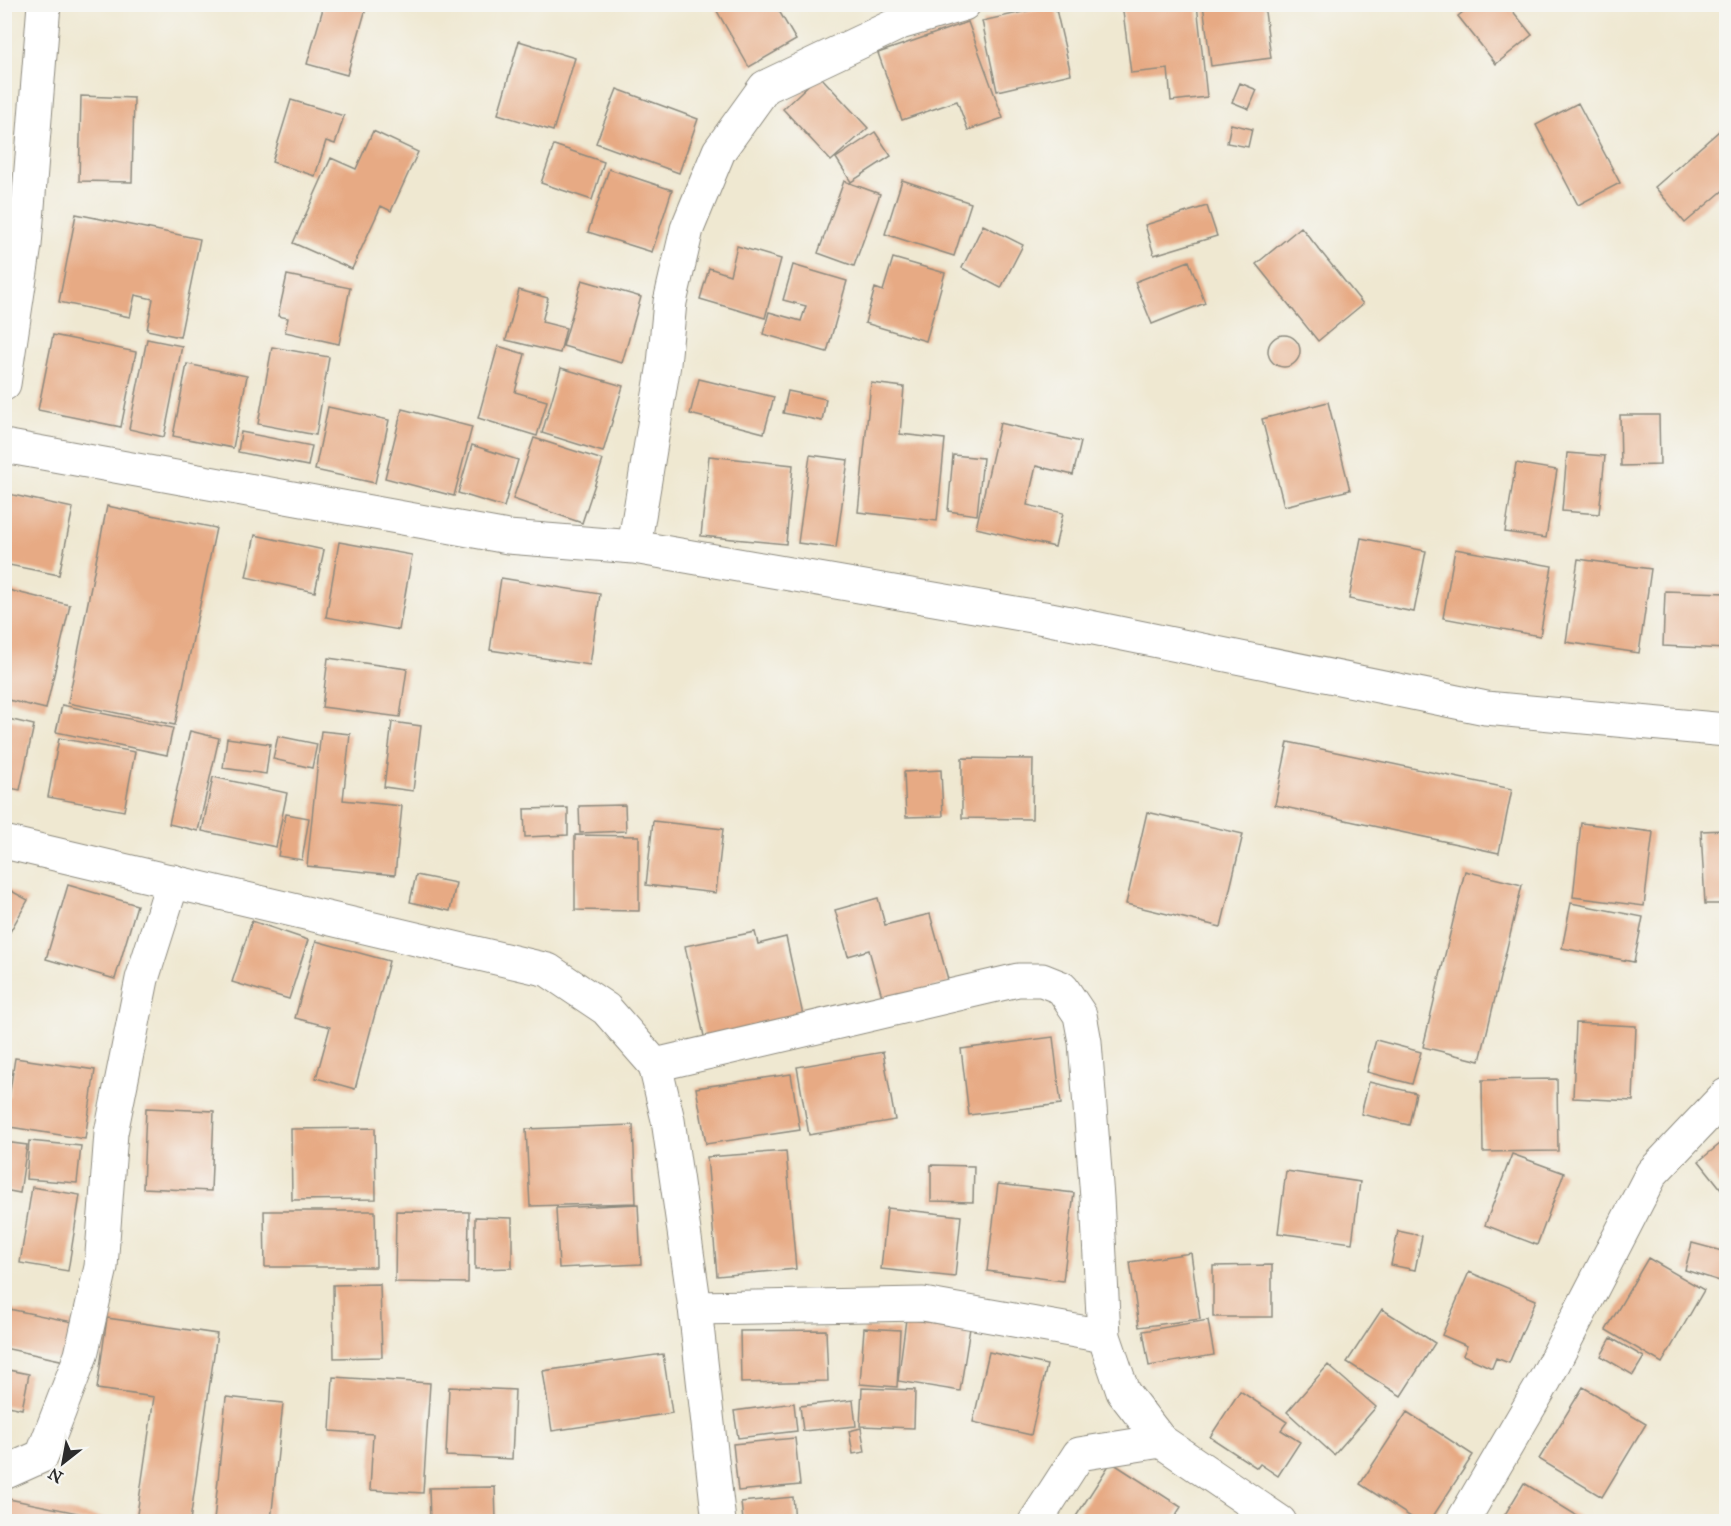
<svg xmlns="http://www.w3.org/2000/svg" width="1731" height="1526" viewBox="0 0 1731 1526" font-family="'IM FELL Great Primer',serif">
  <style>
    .building { fill: #e7aa84 }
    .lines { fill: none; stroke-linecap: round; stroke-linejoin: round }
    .minor-casing { stroke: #8d8a7e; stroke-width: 35 }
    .tertiary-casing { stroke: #8d8a7e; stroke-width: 35 }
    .minor { stroke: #fff; stroke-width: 33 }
    .tertiary { stroke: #fff; stroke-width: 33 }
  </style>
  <rect width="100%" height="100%" fill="#f6f6f2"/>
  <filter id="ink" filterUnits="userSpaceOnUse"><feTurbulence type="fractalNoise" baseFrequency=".0167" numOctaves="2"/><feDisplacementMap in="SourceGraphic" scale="12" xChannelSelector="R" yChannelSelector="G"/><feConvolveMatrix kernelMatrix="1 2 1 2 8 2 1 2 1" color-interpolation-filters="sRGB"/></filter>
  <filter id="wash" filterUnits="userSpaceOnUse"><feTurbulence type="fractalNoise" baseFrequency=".008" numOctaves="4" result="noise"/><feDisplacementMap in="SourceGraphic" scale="24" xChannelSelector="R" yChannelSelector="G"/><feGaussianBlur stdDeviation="1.35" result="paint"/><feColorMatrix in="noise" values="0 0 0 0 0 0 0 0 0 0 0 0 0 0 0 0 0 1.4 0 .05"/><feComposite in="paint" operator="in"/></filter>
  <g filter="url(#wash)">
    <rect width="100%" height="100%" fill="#efe8d1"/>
    <g id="blocks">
      <path class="building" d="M713 4H775L796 40 749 67Z
        M1122 4H1197L1207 97 1171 101 1168 69 1131 73Z
        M1203 4H1264L1271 58 1211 66Z
        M1473 4H1507L1532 35 1496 64 1458 16Z
        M324 5H367L347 75 307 64Z
        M1055 5 1071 74 997 91 982 21Z
        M968 22 1003 118 968 130 957 101 902 120 878 53Z
        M519 41 575 58 553 131 498 114Z
        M819 75 868 128 831 161 783 109Z
        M1240 83 1257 90 1249 109 1232 102Z
        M617 89 698 119 679 173 596 143Z
        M81 96 134 98 132 182 79 181Z
        M291 100 344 116 335 144 326 141 315 176 272 162Z
        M1578 103 1620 183 1578 205 1536 125Z
        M1231 124 1252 129 1248 147 1227 143Z
        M1726 125V188L1685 223 1655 187Z
        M373 131 418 152 391 211 381 206 352 269 293 243 331 158 356 169Z
        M875 132 891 156 851 182 836 158Z
        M554 145 604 162 592 200 541 183Z
        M609 169 672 190 652 252 588 232Z
        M902 180 971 203 954 256 885 234Z
        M844 181 880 194 854 266 818 253Z
        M1207 206 1217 236 1154 255 1145 225Z
        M76 214 200 239 180 337 147 330 153 299 135 295 130 317 59 302Z
        M983 225 1023 245 1001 288 962 268Z
        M1301 227 1363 304 1318 341 1256 264Z
        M737 246 781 259 765 318 700 299 709 268 730 275Z
        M893 258 945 273 926 341 865 323 875 288 883 291Z
        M1189 261 1205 303 1152 324 1135 282Z
        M793 265 847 281 827 352 763 334 769 312 801 321 806 306 783 300Z
        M287 275 350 288 339 344 285 332 288 318 278 316Z
        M582 280 641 297 622 363 563 346Z
        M519 290 548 298 542 322 566 328 560 353 506 340Z
        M53 335 136 352 121 427 38 410Z
        M1268 351a16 16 0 1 1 32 0a16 16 0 1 1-32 0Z
        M147 339 182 346 164 437 129 429Z
        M498 346 525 354 515 392 547 401 537 436 478 418Z
        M272 347 329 357 316 435 258 424Z
        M187 364 247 376 233 448 173 436Z
        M561 368 623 386 603 452 542 433Z
        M699 379 774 397 764 433 690 414Z
        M871 383 904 387 900 434 945 439 937 521 858 512Z
        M788 391 826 399 822 421 783 413Z
        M1328 402 1350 490 1284 506 1262 419Z
        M328 407 389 420 375 483 315 470Z
        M402 409 472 427 454 496 385 478Z
        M1620 415H1659L1660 465 1621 466Z
        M1000 423 1081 442 1073 475 1036 466 1027 505 1063 513 1055 547 976 528Z
        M241 432 312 446 308 466 238 452Z
        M534 438 603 460 582 523 513 499Z
        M472 445 518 460 504 507 458 493Z
        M1567 453 1605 456 1599 514 1562 511Z
        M810 455 848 460 836 548 798 543Z
        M953 455 983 458 977 515 948 511Z
        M709 456 793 465 786 544 701 536Z
        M1516 463 1557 470 1546 538 1505 532Z
        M4 493 73 508 59 575 4 564Z
        M107 506 216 528 175 725 68 703Z
        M255 535 324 550 315 592 246 577Z
        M1361 538 1426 551 1414 612 1349 599Z
        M339 542 412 555 399 630 326 617Z
        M1455 549 1552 566 1540 636 1443 618Z
        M1578 559 1651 569 1639 653 1566 642Z
        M501 578 600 594 590 665 490 650Z
        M4 589 70 605 46 709 4 699Z
        M1665 591 1726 593V649L1663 646Z
        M328 658 407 669 400 717 322 707Z
        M62 705 173 728 167 755 56 732Z
        M4 718 34 725 20 790 4 787Z
        M392 722 421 726 413 791 384 787Z
        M190 731 219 738 198 831 169 824Z
        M321 731 350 734 343 800 402 806 395 875 307 866Z
        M278 736 317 744 312 768 273 759Z
        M59 738 135 752 124 811 48 797Z
        M227 738 270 744 266 774 223 768Z
        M1288 742 1512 789 1499 853 1275 805Z
        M962 758 1033 759 1032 819 962 818Z
        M941 770 943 816 906 817 904 772Z
        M213 777 287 793 276 847 202 831Z
        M625 805 626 831 580 833 579 806Z
        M568 808V835L525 837 524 809Z
        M1147 812 1243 834 1221 927 1126 904Z
        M286 814 309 818 302 860 278 856Z
        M653 821 723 829 716 893 646 885Z
        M1581 823 1653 832 1644 906 1573 897Z
        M1726 830V904H1705L1701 831Z
        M575 835 639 836V911L575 910Z
        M1465 871 1522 885 1480 1061 1423 1047Z
        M416 875 456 883 450 911 410 902Z
        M68 885 137 905 115 979 46 959Z
        M4 887 28 900 7 937 4 936Z
        M878 898 885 925 930 914 949 983 883 1000 869 950 848 956 835 910Z
        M1571 903 1643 917 1634 962 1562 948Z
        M252 921 308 940 289 999 232 982Z
        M755 932 758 944 786 937 804 1020 705 1041 685 946Z
        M316 941 389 961 355 1089 316 1078 330 1027 295 1018Z
        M1576 1023 1636 1026 1633 1101 1573 1098Z
        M1053 1037 1061 1104 969 1115 961 1049Z
        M1376 1040 1421 1052 1412 1084 1367 1072Z
        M883 1052 895 1120 809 1135 797 1067Z
        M15 1058 95 1070 85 1139 4 1126V1096L9 1097Z
        M791 1074 800 1130 706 1144 696 1088Z
        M1557 1079 1558 1151 1483 1152 1482 1080Z
        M1369 1082 1416 1093 1409 1125 1361 1114Z
        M146 1108 214 1111 211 1191 143 1188Z
        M633 1125 636 1203 530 1206 526 1129Z
        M375 1128 376 1199 292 1200 291 1129Z
        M1726 1139V1195L1699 1161Z
        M29 1141 81 1146 77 1183 26 1179Z
        M4 1142 27 1145 20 1193 4 1190Z
        M786 1151 796 1269 717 1276 707 1157Z
        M1512 1154 1564 1173 1537 1245 1485 1225Z
        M931 1165 974 1166 973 1202 931 1201Z
        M1286 1171 1360 1182 1352 1243 1278 1233Z
        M998 1184 1074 1193 1063 1281 987 1271Z
        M32 1187 80 1195 68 1271 20 1263Z
        M638 1204 641 1264 559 1268 556 1208Z
        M887 1208 961 1216 955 1277 881 1269Z
        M264 1211H375L376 1267H265Z
        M396 1211 469 1212 468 1283 395 1282Z
        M475 1217 512 1218V1268L475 1269Z
        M1398 1231 1422 1236 1415 1270 1391 1265Z
        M1692 1243 1726 1252V1283L1685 1270Z
        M1191 1253 1200 1319 1139 1327 1130 1262Z
        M1648 1258 1704 1290 1662 1363 1606 1330Z
        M1272 1265V1317H1213V1266Z
        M1469 1272 1536 1300 1509 1363 1496 1358 1492 1368 1463 1355 1467 1346 1442 1335Z
        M380 1284 382 1357 334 1358 333 1285Z
        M4 1308 73 1322 65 1361 4 1348Z
        M1382 1309 1435 1343 1401 1396 1347 1362Z
        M107 1318 217 1334 190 1521H136L154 1397 97 1389Z
        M906 1319 970 1328 960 1391 898 1381Z
        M1208 1320 1214 1355 1149 1366 1143 1331Z
        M864 1328 900 1330 897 1387 860 1384Z
        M826 1330 828 1381 741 1383 740 1331Z
        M1611 1338 1644 1357 1633 1375 1601 1356Z
        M989 1352 1047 1365 1031 1435 973 1422Z
        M663 1354 672 1413 552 1431 543 1371Z
        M1328 1365 1376 1407 1334 1455 1287 1412Z
        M4 1369 29 1374 22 1409 4 1405Z
        M333 1377 430 1383 423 1493 370 1490 373 1434 330 1431Z
        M449 1387 515 1390 512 1459 446 1456Z
        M1583 1387 1646 1424 1602 1497 1539 1459Z
        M862 1388 915 1390 914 1428 860 1426Z
        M1240 1391 1287 1422 1281 1430 1300 1442 1278 1476 1260 1464 1257 1468 1210 1437Z
        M226 1397 283 1403 271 1521H214Z
        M853 1400 856 1426 803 1431 800 1406Z
        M794 1403 797 1431 738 1438 734 1411Z
        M1407 1412 1473 1455 1430 1521H1417L1360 1484Z
        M861 1428 865 1452 853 1454 849 1431Z
        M795 1438 800 1485 738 1491 733 1444Z
        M1111 1462 1181 1507 1172 1521H1073Z
        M1524 1483 1581 1518 1579 1521H1501Z
        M495 1487 496 1521H430L429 1488Z
        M793 1497 795 1521H743L741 1502Z
        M4 1498 112 1520V1521H4Z"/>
    </g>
  </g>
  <g filter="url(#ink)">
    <use href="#blocks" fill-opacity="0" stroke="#8d8a7e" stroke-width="1.5"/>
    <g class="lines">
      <g class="minor-casing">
        <path id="minor" d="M4 384 25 245 44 4
          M4 446 508 537 634 547 1050 619 1486 708 1726 730
          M634 547 664 364 670 302 687 229 719 151 765 87 900 23 964 4
          M695 1308 719 1522
          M4 1473 42 1456 81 1355 101 1267 111 1133 142 979 173 881
          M1035 1522 1079 1454 1161 1441
          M1462 1522 1545 1380 1652 1173 1726 1095"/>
      </g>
      <g class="tertiary-casing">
        <path id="tertiary" d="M4 842 548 970 606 1009 655 1065 668 1120 695 1308 923 1304 1104 1336
          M655 1065 1018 980H1042L1062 988 1080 1015 1085 1042 1097 1198 1104 1336 1123 1392 1161 1441 1280 1522"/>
      </g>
      <use href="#minor" class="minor"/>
      <use href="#tertiary" class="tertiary"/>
    </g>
  </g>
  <rect width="1731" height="1526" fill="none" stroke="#f6f6f2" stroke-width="24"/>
  <g transform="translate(63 1463) rotate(211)" stroke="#f6f6f2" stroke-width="4.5" paint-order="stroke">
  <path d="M0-4.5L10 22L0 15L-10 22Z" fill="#2b2b2b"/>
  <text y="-9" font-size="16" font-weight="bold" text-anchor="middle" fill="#2b2b2b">N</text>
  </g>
</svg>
